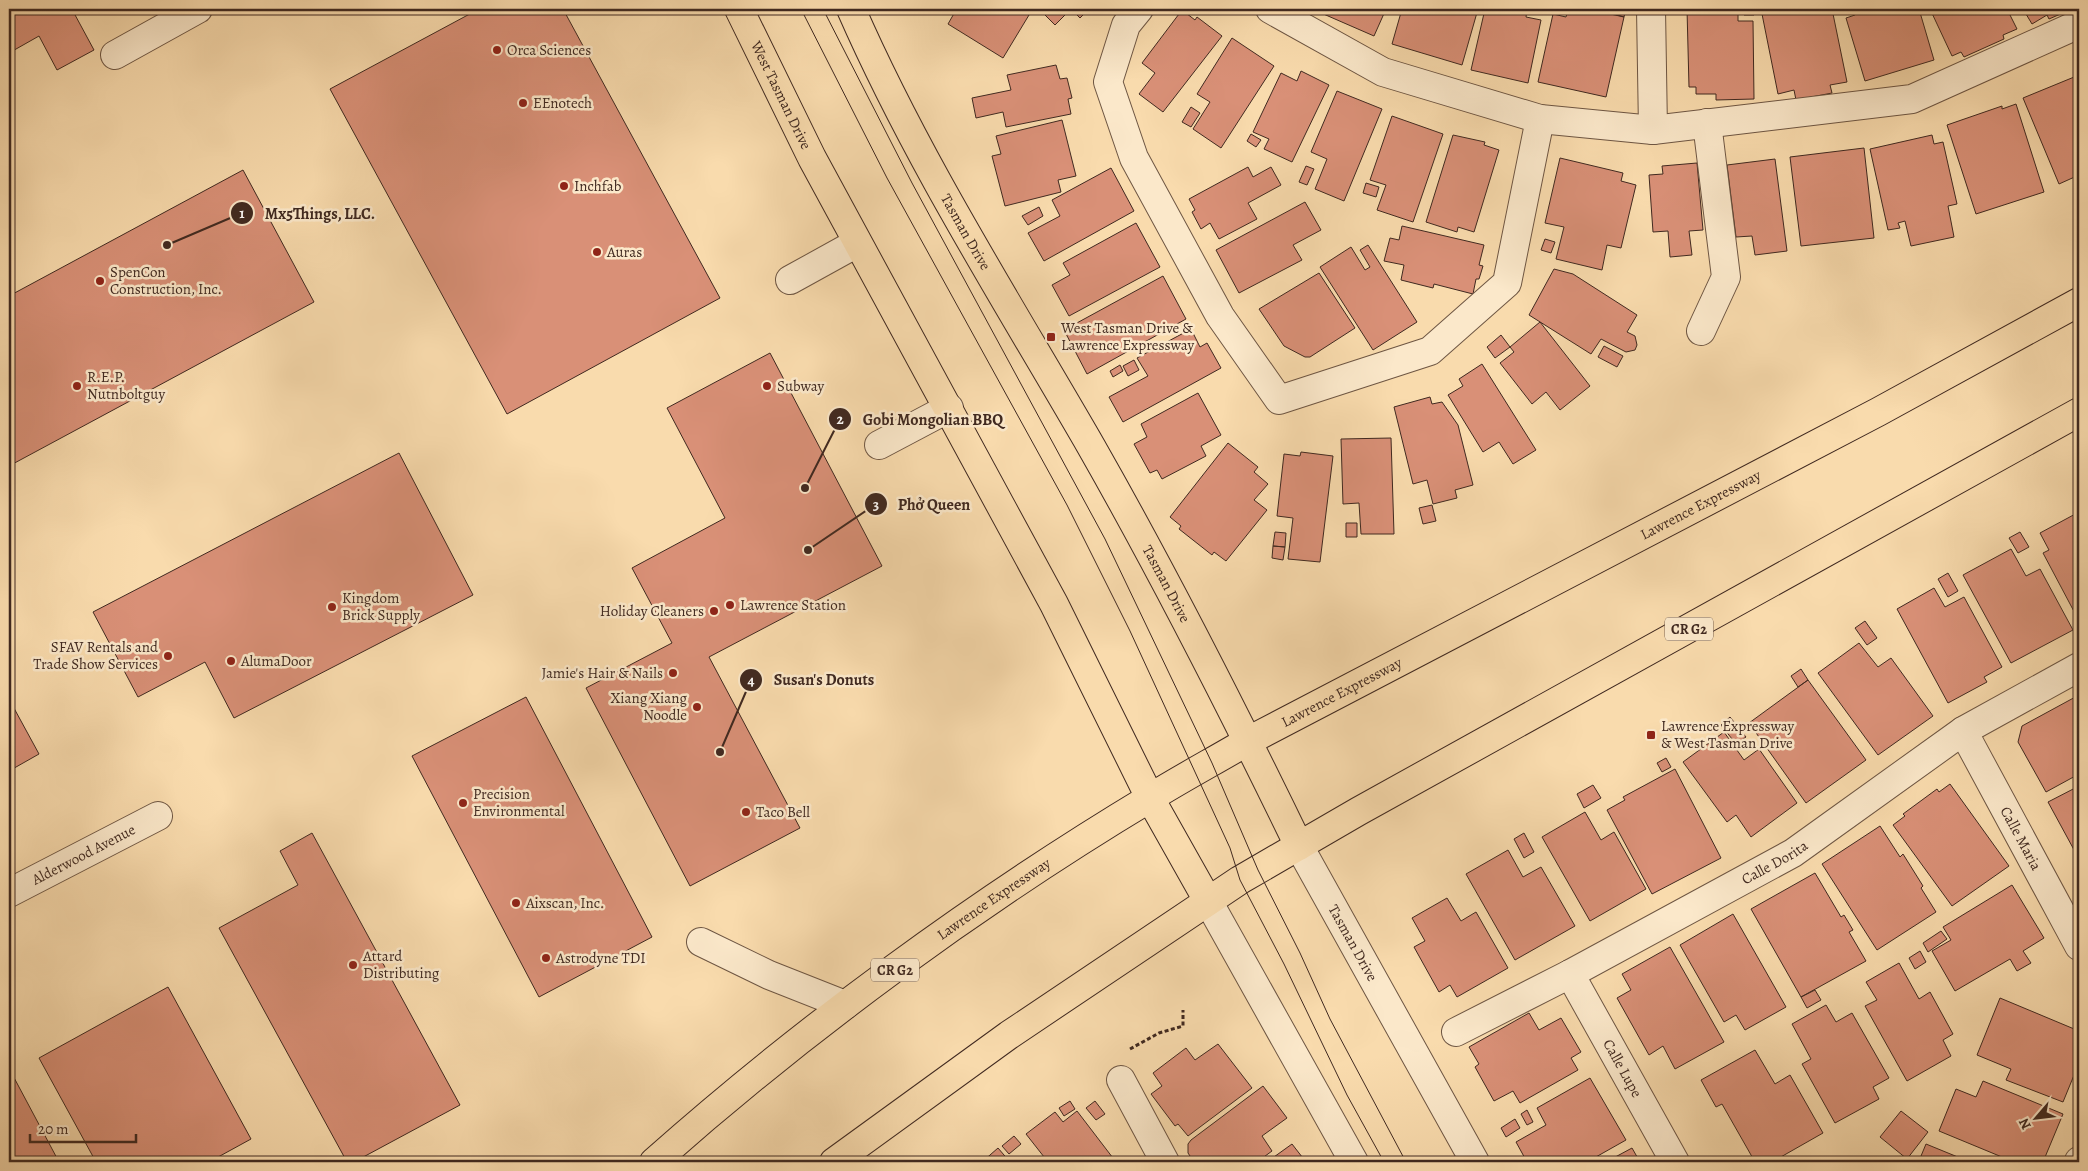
<svg xmlns="http://www.w3.org/2000/svg" width="2088" height="1171" viewBox="0 0 2088 1171" font-family="Alegreya,serif">
  <style>
    .building { fill: #d99077; stroke: #402920 }
    .lines { fill: none; stroke-linecap: round; stroke-linejoin: round }
    .minor-casing { stroke: #6e5643; stroke-width: 30 }
    .major-casing { stroke: #402920; stroke-width: 30 }
    .highway-casing { stroke: #402920; stroke-width: 30 }
    .path { stroke: #402920; stroke-width: 3; stroke-dasharray: 4 2.5; stroke-linecap: butt }
    .minor { stroke: #fbe8ca; stroke-width: 28 }
    .major { stroke: #f9dbad; stroke-width: 28 }
    .highway { stroke: #f9dbad; stroke-width: 28 }
    .tram { stroke: #402920; stroke-width: 1 }
    .poi-dot { fill: #8f2418; stroke: #fbe8ca; stroke-width: 2 }
    .labels { text-anchor: middle; dominant-baseline: central; stroke-width: 5; stroke-linejoin: round; paint-order: stroke }
    .shield { fill: #fbe8ca; stroke: #786253; stroke-width: 1 }
    .shield-label { font-size: 14px; font-weight: bold; fill: #402920 }
    .poi-label { font-size: 15px; fill: #402920; stroke: #fbe8ca; text-anchor: start }
    .street-label { font-size: 15px; fill: #402920; stroke: #fbe8ca }
    .leader { fill: none; stroke: #402920; stroke-width: 2 }
    .callout-dot { fill: #402920; stroke: #fbe8ca; stroke-width: 2 }
    .mark-label { font-size: 15px; text-anchor: middle; font-weight: bold; fill: #fff }
    .callout-label { font-size: 16px; text-anchor: middle; font-weight: bold; fill: #402920; stroke: #fbe8ca; stroke-width: 5; stroke-linejoin: round; paint-order: stroke }
  </style>
  <rect width="100%" height="100%" fill="#f9dbad"/>
  <filter id="stains"><feTurbulence type="fractalNoise" baseFrequency=".004" numOctaves="4"/><feColorMatrix values="0 0 0 0 .2 0 0 0 0 .09 0 0 0 0 .02 0 0 0 .5 -.17"/></filter>
  <radialGradient id="worn" r=".72"><stop offset=".6" stop-color="#630" stop-opacity="0"/><stop offset="1" stop-color="#630" stop-opacity=".3"/></radialGradient>
  <path class="building" d="M9 9H81L74 13 94 50 57 70 39 36 9 53Z
    M479 9H563L720 298 507 414 330 89Z
    M954 9H1019L1029 15 1003 58 948 24 956 10Z
    M1042 9H1089L1080 18 1071 9 1055 25 1040 10Z
    M1312 9H1386L1374 36Z
    M1402 9H1478L1462 65 1392 44Z
    M1485 9H1527L1526 17 1541 20 1528 83 1471 70Z
    M1568 9H1607L1606 13 1624 17 1606 97 1538 82 1553 14 1566 17Z
    M1616 9H1626L1624 17 1614 14Z
    M1687 9H1738V21H1753L1754 99 1716 100V94H1696V87H1689Z
    M1744 9H1754V15H1744Z
    M1778 9H1815L1816 12 1832 9 1847 82 1830 85 1832 93 1796 100 1794 90 1778 94 1762 14Z
    M1853 9H1919L1934 60 1865 81 1846 18 1855 15Z
    M1930 9H2007L2017 29 2003 35 2004 39 1964 57 1961 52 1952 56Z
    M2023 9H2072L2049 19 2047 15 2032 24Z
    M1182 10 1195 20 1197 17 1222 36 1163 112 1139 94 1155 73 1142 63Z
    M1232 38 1274 66 1221 148 1193 129 1210 102 1197 94Z
    M1056 65 1060 79 1067 78 1072 98 1068 99 1071 114 1006 127 1003 112 976 118 972 98 1011 90 1007 75Z
    M1301 71 1329 85 1292 162 1264 149 1269 139 1253 132 1281 73 1297 81Z
    M2079 75V175L2059 184 2023 98Z
    M1337 91 1382 109 1344 201 1315 189 1327 159 1311 152Z
    M2016 104 2044 192 1976 214 1947 125 2002 106V109Z
    M1191 107 1200 113 1191 127 1182 122Z
    M1392 116 1443 134 1413 222 1377 210 1386 185 1370 180Z
    M1062 120 1076 176 1058 180 1061 192 1005 206 992 156 1001 154 996 136Z
    M1251 134 1261 140 1256 147 1247 141Z
    M1453 135 1485 142 1484 145 1499 150 1474 232 1458 227 1457 232 1426 222Z
    M1932 135 1934 144 1943 142 1957 204 1948 206 1954 237 1911 246 1905 221 1898 223 1900 228 1888 230 1870 149Z
    M1864 148 1874 238 1801 246 1790 157Z
    M1560 158 1623 173 1621 181 1636 185 1621 248 1607 245 1602 270 1556 259 1564 227 1545 223Z
    M1775 159 1787 251 1755 255 1752 236 1736 237 1727 165Z
    M1697 163 1703 230 1689 231 1692 255 1670 257 1668 231 1653 232 1649 175 1663 174 1662 166Z
    M1306 166 1314 169 1307 185 1299 182Z
    M1248 167 1253 177 1271 167 1281 185 1248 203 1257 219 1219 239 1210 223 1201 229 1192 212 1195 210 1189 199Z
    M1111 168 1134 211 1044 261 1028 233 1060 216 1052 200Z
    M243 170 314 302 9 466V296Z
    M1366 183 1379 187 1376 197 1363 193Z
    M1305 202 1321 230 1293 245 1302 260 1239 293 1216 250Z
    M1039 207 1043 216 1028 225 1022 216Z
    M1136 223 1160 267 1069 316 1052 285 1070 275 1063 263Z
    M1402 226 1484 245 1479 265 1483 266 1479 279H1476L1473 294 1434 284 1433 288 1401 280 1404 265 1384 261 1390 238 1399 240Z
    M1545 239 1555 242 1551 253 1541 250Z
    M1368 245 1417 322 1373 350 1320 267 1351 247 1365 270 1370 267 1360 250Z
    M1554 269 1573 274 1637 315 1627 332 1635 336 1637 345 1635 350 1626 352 1601 339 1591 354 1529 315Z
    M1319 273 1355 328 1310 357H1305L1284 346 1259 309Z
    M1163 276 1186 319 1087 374 1064 330Z
    M1540 322 1590 386 1560 410 1546 392 1532 404 1500 363 1514 352 1510 347Z
    M1191 329 1200 347 1207 343 1221 368 1123 422 1109 397 1148 376 1137 358Z
    M1501 335 1510 347 1495 358 1487 347Z
    M1604 346 1623 356 1617 367 1598 357Z
    M770 353 882 566 709 657 800 828 690 886 586 688 672 643 632 568 725 518 667 408Z
    M1134 360 1139 370 1128 376 1123 366Z
    M1482 364 1536 450 1513 464 1499 442 1483 452 1448 395 1463 386 1459 379Z
    M1120 365 1123 371 1113 377 1110 371Z
    M1198 393 1221 435 1201 446 1206 456 1162 479 1157 470 1150 473 1134 444 1147 437 1141 424Z
    M1430 397 1432 404 1442 402 1458 425 1473 485 1455 490 1457 498 1433 504 1427 480 1413 484 1394 407Z
    M1391 438 1394 534H1361L1359 503 1343 504 1341 439Z
    M1228 443 1258 467 1254 472 1268 484 1254 500 1267 510 1226 561 1214 552 1212 555 1179 529 1181 526 1170 517Z
    M1301 452 1333 456 1320 562 1288 559 1293 518 1277 516 1284 454 1300 456Z
    M399 453 473 595 234 718 205 662 138 697 93 612Z
    M1432 505 1436 521 1423 524 1419 508Z
    M2079 512V619H2078L2043 553 2049 550 2040 533Z
    M1346 523H1357V537H1346Z
    M1275 532 1286 533 1285 547 1273 546Z
    M2020 532 2029 547 2018 553 2009 538Z
    M1273 546 1285 547 1283 560 1272 558Z
    M2011 549 2026 576 2040 569 2073 630 2011 663 1963 575Z
    M1948 573 1958 591 1948 597 1938 579Z
    M1934 588 1945 607 1964 597 2002 667 1984 677 1987 682 1948 703 1897 609Z
    M1865 621 1877 638 1867 645 1855 628Z
    M1859 643 1878 667 1891 658 1933 716 1878 755 1818 673Z
    M1801 669 1808 680 1798 687 1791 676Z
    M1808 680 1866 760 1806 803 1749 723Z
    M2079 695V774L2046 792 2018 742 2022 726Z
    M526 697 652 937 539 997 412 756Z
    M9 699 39 754 9 771Z
    M1730 717 1746 737 1736 744 1721 725Z
    M1724 732 1744 760 1759 749 1797 803 1751 837 1736 815 1727 822 1683 762Z
    M1666 758 1671 767 1662 772 1657 763Z
    M1675 769 1721 858 1652 894 1607 810 1625 800 1623 797Z
    M1950 784 2009 866 1952 906 1893 825 1905 816 1903 814 1937 789 1939 792Z
    M1593 785 1601 798 1584 808 1577 794Z
    M2079 786V859L2048 802Z
    M1585 812 1601 840 1614 832 1646 889 1590 921 1542 837Z
    M1880 826 1900 857 1903 854 1923 886 1921 888 1936 912 1877 950 1822 864Z
    M312 833 460 1105 354 1162H347L219 928 298 885 280 851Z
    M1524 833 1534 852 1524 858 1514 839Z
    M1508 850 1523 877 1541 867 1575 926 1515 960 1466 874Z
    M1815 873 1841 917 1844 915 1853 930 1849 932 1866 961 1801 997 1751 909Z
    M2012 885 2044 938 2023 951 2031 963 2017 971 2010 959 1955 991 1932 951 1951 940 1943 927Z
    M1447 898 1461 921 1476 912 1508 968 1457 997 1450 985 1439 992 1414 947 1425 941 1412 918Z
    M1733 914 1786 1007 1745 1030 1736 1015 1724 1022 1680 945Z
    M1941 931 1947 939 1928 952 1923 943Z
    M1670 947 1724 1042 1675 1069 1663 1046 1649 1055 1617 998 1631 990 1622 974Z
    M1920 951 1926 962 1915 969 1909 958Z
    M1899 963 1919 999 1930 992 1953 1034 1943 1040 1951 1056 1907 1081 1865 1006 1877 1000 1866 982Z
    M168 987 251 1139 209 1162H96L39 1058Z
    M1815 990 1821 1000 1807 1008 1801 997Z
    M2000 998 2079 1031V1063L2063 1102 2006 1080 2011 1069 1977 1055Z
    M1826 1005 1836 1022 1852 1013 1889 1078 1873 1087 1879 1099 1835 1123 1802 1064 1811 1059 1792 1024Z
    M1529 1013 1539 1030 1561 1018 1581 1052 1571 1058 1578 1070 1520 1103 1513 1091 1494 1101 1475 1067 1479 1064 1469 1047Z
    M1218 1044 1252 1088 1188 1136 1178 1124 1175 1126 1151 1094 1162 1086 1153 1073 1186 1048 1195 1060Z
    M1755 1050 1775 1084 1790 1075 1823 1133 1772 1162H1755L1722 1104 1716 1107 1701 1080Z
    M11 1072 59 1162H9V1074Z
    M1590 1078 1626 1140 1587 1162H1527L1516 1142 1546 1125 1537 1108Z
    M1983 1081 2063 1114 2043 1162H2014L1939 1131 1956 1089 1976 1097Z
    M1263 1086 1287 1118 1262 1136 1272 1151 1257 1162H1194L1188 1153V1144L1191 1140Z
    M1070 1101 1075 1109 1064 1116 1059 1108Z
    M1095 1101 1105 1114 1096 1120 1086 1108Z
    M1527 1110 1533 1122 1527 1125 1521 1114Z
    M1077 1111 1116 1162H1048L1026 1134 1055 1112 1063 1122Z
    M1901 1111 1928 1132 1907 1159 1880 1137Z
    M1515 1119 1520 1128 1506 1137 1501 1128Z
    M1014 1136 1021 1144 1009 1154 1002 1146Z
    M1292 1144 1306 1162H1267Z
    M1926 1144 1970 1162H1937L1921 1156Z
    M998 1148 1010 1162H982Z
    M1632 1148 1640 1162H1606Z"/>
  <g class="lines">
    <g class="minor-casing">
      <g id="minor">
        <path d="M1139 9 1126 25 1108 82 1134 158 1220 316 1279 400 1430 351 1507 283 1540 119"/>
        <path d="M1270 9 1383 72 1540 119 1653 130 1912 99 2079 24"/>
        <path d="M1651 9 1653 130"/>
        <path d="M115 55 198 9"/>
        <path d="M790 280 857 243"/>
        <path d="M1701 331 1726 277 1707 123"/>
        <path d="M879 445 949 408"/>
        <path id="s1" d="M1963 731 2079 946"/>
        <path id="s2" d="M1299 846 1475 1162"/>
        <path id="s3" d="M9 893 158 816"/>
        <path d="M1208 901 1354 1162"/>
        <path d="M701 942 769 975 845 1005"/>
        <path id="s4" d="M1570 974 1675 1162"/>
        <path id="s5" d="M1456 1032 1570 974 1793 853 1963 731 2079 667"/>
        <path d="M1121 1080 1165 1162"/>
        <path d="M2079 1162V1161"/>
      </g>
    </g>
    <g class="major-casing">
      <g id="major">
        <path id="s6" d="M739 9 812 158 1054 604 1150 798 1208 901"/>
        <path id="s7" d="M851 9C918 162 1009 304 1092 448 1166 578 1234 712 1299 846"/>
      </g>
    </g>
    <g class="highway-casing">
      <g id="highway">
        <path id="s8" d="M654 1162C805 1028 977 902 1150 798 1182 778 1216 760 1248 741L1878 412 2079 302"/>
        <path d="M834 1162 1009 1035 1240 880 1359 811 2079 412"/>
      </g>
    </g>
    <path class="path" d="M1130 1049 1159 1033 1183 1026V1010"/>
    <use href="#minor" class="minor"/>
    <use href="#major" class="major"/>
    <use href="#highway" class="highway"/>
    <path class="tram" d="M801 9 887 178 1067 505 1130 631 1195 772 1230 848 1240 880 1284 964 1347 1095 1384 1162
      M823 9 912 183 1105 539 1212 763 1258 870 1300 953 1330 1019 1406 1162"/>
  </g>
  <g class="poi-dot">
    <circle cx="497" cy="50" r="5"/>
    <circle cx="523" cy="103" r="5"/>
    <circle cx="564" cy="186" r="5"/>
    <circle cx="597" cy="252" r="5"/>
    <circle cx="100" cy="281" r="5"/>
    <rect x="1046" y="332" width="10" height="10" rx="2.5"/>
    <circle cx="77" cy="386" r="5"/>
    <circle cx="767" cy="386" r="5"/>
    <circle cx="730" cy="605" r="5"/>
    <circle cx="332" cy="607" r="5"/>
    <circle cx="714" cy="611" r="5"/>
    <circle cx="168" cy="656" r="5"/>
    <circle cx="231" cy="661" r="5"/>
    <circle cx="673" cy="673" r="5"/>
    <circle cx="697" cy="707" r="5"/>
    <rect x="1646" y="730" width="10" height="10" rx="2.5"/>
    <circle cx="463" cy="803" r="5"/>
    <circle cx="746" cy="812" r="5"/>
    <circle cx="516" cy="903" r="5"/>
    <circle cx="546" cy="958" r="5"/>
    <circle cx="353" cy="965" r="5"/>
  </g>
  <g class="labels">
    <g class="shield">
      <rect x="1665" y="617.5" width="48" height="23" rx="4"/>
      <rect x="871" y="958.5" width="48" height="23" rx="4"/>
    </g>
    <g class="shield-label">
      <text x="1689" y="629">CR G2</text>
      <text x="895" y="970">CR G2</text>
    </g>
    <g class="poi-label">
      <text x="507" y="50">Orca Sciences</text>
      <text x="533" y="103">EEnotech</text>
      <text x="574" y="186">Inchfab</text>
      <text x="607" y="252">Auras</text>
      <text x="110" y="272">SpenCon<tspan x="110" dy="17">Construction, Inc.</tspan></text>
      <text x="1061" y="328">West Tasman Drive &amp;<tspan x="1061" dy="17">Lawrence Expressway</tspan></text>
      <text x="87" y="377">R.E.P.<tspan x="87" dy="17">Nutnboltguy</tspan></text>
      <text x="777" y="386">Subway</text>
      <text x="342" y="598">Kingdom<tspan x="342" dy="17">Brick Supply</tspan></text>
      <text x="740" y="605">Lawrence Station</text>
      <text x="704" y="611" text-anchor="end">Holiday Cleaners</text>
      <text x="158" y="647" text-anchor="end">SFAV Rentals and<tspan x="158" dy="17">Trade Show Services</tspan></text>
      <text x="241" y="661">AlumaDoor</text>
      <text x="663" y="673" text-anchor="end">Jamie's Hair &amp; Nails</text>
      <text x="687" y="698" text-anchor="end">Xiang Xiang<tspan x="687" dy="17">Noodle</tspan></text>
      <text x="1661" y="726">Lawrence Expressway<tspan x="1661" dy="17">&amp; West Tasman Drive</tspan></text>
      <text x="473" y="794">Precision<tspan x="473" dy="17">Environmental</tspan></text>
      <text x="756" y="812">Taco Bell</text>
      <text x="526" y="903">Aixscan, Inc.</text>
      <text x="363" y="956">Attard<tspan x="363" dy="17">Distributing</tspan></text>
      <text x="556" y="958">Astrodyne TDI</text>
    </g>
    <g class="street-label">
      <text stroke="none"><textPath href="#s6" startOffset="96">West Tasman Drive</textPath></text>
      <text stroke="none"><textPath href="#s7" startOffset="251">Tasman Drive</textPath></text>
      <text stroke="none"><textPath href="#s8" startOffset="1240">Lawrence Expressway</textPath></text>
      <text stroke="none"><textPath href="#s7" startOffset="656">Tasman Drive</textPath></text>
      <text stroke="none"><textPath href="#s8" startOffset="835">Lawrence Expressway</textPath></text>
      <text stroke="none"><textPath href="#s1" startOffset="122">Calle Maria</textPath></text>
      <text stroke="none"><textPath href="#s3" startOffset="84">Alderwood Avenue</textPath></text>
      <text stroke="none"><textPath href="#s5" startOffset="361">Calle Dorita</textPath></text>
      <text stroke="none"><textPath href="#s8" startOffset="430">Lawrence Expressway</textPath></text>
      <text stroke="none"><textPath href="#s2" startOffset="111">Tasman Drive</textPath></text>
      <text stroke="none"><textPath href="#s4" startOffset="108">Calle Lupe</textPath></text>
    </g>
  </g>
  <path class="leader" d="M167 245L242 213M805 488L840 419M808 550L876 504M720 752L751 680"/>
  <g class="callout-dot">
    <circle cx="167" cy="245" r="5"/>
    <circle cx="805" cy="488" r="5"/>
    <circle cx="808" cy="550" r="5"/>
    <circle cx="720" cy="752" r="5"/>
    <circle cx="242" cy="213" r="12"/>
    <circle cx="840" cy="419" r="12"/>
    <circle cx="876" cy="504" r="12"/>
    <circle cx="751" cy="680" r="12"/>
  </g>
  <g class="mark-label">
    <text x="242" y="218">1</text>
    <text x="840" y="424">2</text>
    <text x="876" y="510">3</text>
    <text x="751" y="685">4</text>
  </g>
  <g class="callout-label">
    <text x="320" y="219">Mx5Things, LLC.</text>
    <text x="933" y="425">Gobi Mongolian BBQ</text>
    <text x="934" y="510">Phở Queen</text>
    <text x="824" y="685">Susan's Donuts</text>
  </g>
  <rect width="2088" height="1171" fill="none" stroke="#f9dbad" stroke-width="30"/>
  <rect x="10" y="10" width="2068" height="1151" fill="none" stroke="#402920" stroke-width="2.5"/>
  <rect x="15" y="15" width="2058" height="1141" fill="none" stroke="#402920"/>
  <g transform="translate(2036 1118) rotate(242)" stroke="#fbe8ca" stroke-width="4" paint-order="stroke">
  <path d="M0-4L9 19L0 12L-9 19Z" fill="#402920"/>
  <text y="-8" font-size="14" font-weight="bold" text-anchor="middle" fill="#402920">N</text>
  </g>
  <path d="M30 1134v8h106v-8" fill="none" stroke="#402920" stroke-width="2.5"/>
  <text x="38" y="1134" font-size="15" fill="#402920" stroke="#fbe8ca" stroke-width="4" paint-order="stroke">20 m</text>
  <rect width="100%" height="100%" filter="url(#stains)"/>
  <rect width="100%" height="100%" fill="url(#worn)"/>
</svg>
